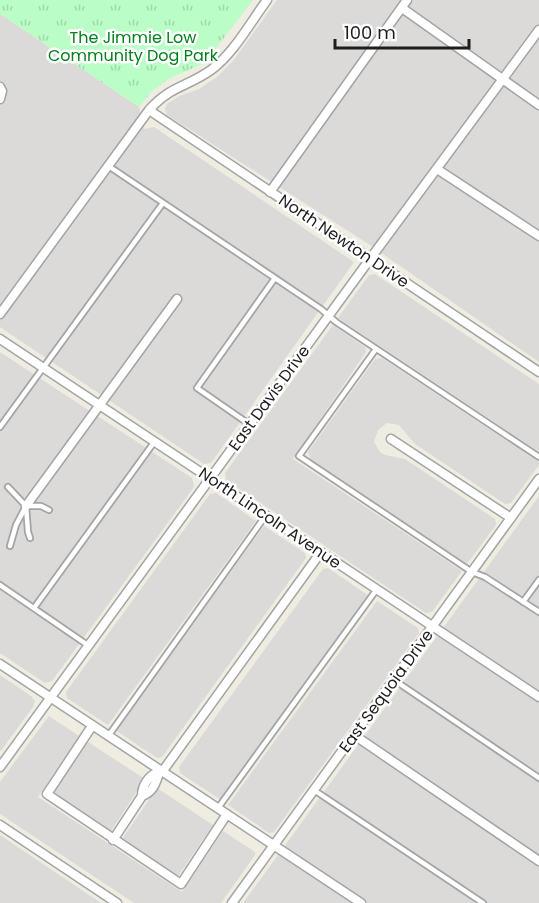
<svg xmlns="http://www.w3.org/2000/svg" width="539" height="903" viewBox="0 0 539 903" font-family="Poppins,sans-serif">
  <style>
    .residential { fill: #dbdad9 }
    .park { fill: url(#park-tufts) }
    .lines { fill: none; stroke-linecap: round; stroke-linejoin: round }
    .service-casing { stroke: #a4a4a4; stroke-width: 8 }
    .minor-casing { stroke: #a4a4a4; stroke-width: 11 }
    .service { stroke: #fff; stroke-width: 4.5 }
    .minor { stroke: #fff; stroke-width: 8 }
    .labels { text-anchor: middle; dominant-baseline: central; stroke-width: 5; stroke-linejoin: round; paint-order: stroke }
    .park-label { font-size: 16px; fill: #04811c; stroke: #fff }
    .street-label { font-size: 16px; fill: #1d1d1d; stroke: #fff }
  </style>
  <defs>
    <pattern id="park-tufts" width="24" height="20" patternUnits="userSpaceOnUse" patternTransform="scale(1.5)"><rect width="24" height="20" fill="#bafdc7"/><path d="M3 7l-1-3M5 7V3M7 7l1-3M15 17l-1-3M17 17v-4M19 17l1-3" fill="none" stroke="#9fd8aa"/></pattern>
  </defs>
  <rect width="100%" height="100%" fill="#efece1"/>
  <path class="residential" d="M277 0H539V362L367 243 167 115 165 109 167 104 179 96 199 89 217 77 233 61Z
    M0 14 139 107 144 129 154 127 354 262 211 463 204 464 0 327Z
    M375 274 539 384V452L338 318 369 275Z
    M333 325 365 347 366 352 293 459 462 571 432 612 426 613 226 480 225 473Z
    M0 352 192 478 194 487 52 681 45 683 0 653Z
    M382 358 539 462V465L511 503 505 504 415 444 399 425 387 423 378 430 374 442 380 452 385 455 405 459 495 519 496 525 467 564 311 461 308 452 375 359Z
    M216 493 256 521 108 725 67 698 66 692 210 494Z
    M539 496V903H243L249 895Z
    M264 526 305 553 306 558 162 757 157 758 115 730Z
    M328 568 369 596 221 800 180 773 179 767 323 569Z
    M377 601 418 628 419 633 274 832 269 833 228 805Z
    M0 675 31 696 35 701 33 707 0 752Z
    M49 716 79 736 38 797 182 892 223 831 255 852V855L221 903H134L0 814V782Z
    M88 742 145 779 111 831 53 793Z
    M157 788 213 825 178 876 122 839Z
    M0 835 101 903H0Z"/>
  <path class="park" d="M0 0H253L210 56 200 65 168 79 151 92 139 107 0 14Z"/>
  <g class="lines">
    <g class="service-casing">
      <path id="service" d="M107 165 321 309 336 322 539 457
        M376 349 299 456 472 572 485 577 539 612
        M249 424 197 388 275 278
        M0 427 163 203
        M8 487 26 506 28 532 30 538
        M26 506H41L49 510
        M10 546 16 525 26 506
        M0 585 89 646
        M523 602 539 580
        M34 608 155 441
        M394 680 539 778
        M109 735 266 515
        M314 790 483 903
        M218 808 377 589"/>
    </g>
    <g class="minor-casing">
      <path id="minor" d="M402 8 539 105
        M0 87 2 91 0 99
        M149 110 539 372
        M437 169 539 236
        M270 192 407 0
        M0 314 149 110C170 86 187 87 211 70 234 53 250 23 267 0
        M0 339 539 697
        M391 439 511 518
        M26 506 177 299
        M0 664 361 903
        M92 726 47 794 181 884 227 814
        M354 735 539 861
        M0 767 370 259 539 30
        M162 772 321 552
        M142 796C155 791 156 781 160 770
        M0 825 117 903
        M113 840 142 796C142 786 148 776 158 772
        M232 903 539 479"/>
    </g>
    <use href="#service" class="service"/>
    <use href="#minor" class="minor"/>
  </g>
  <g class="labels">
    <g class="park-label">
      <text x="133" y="37">The Jimmie Low<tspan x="133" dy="18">Community Dog Park</tspan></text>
    </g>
    <g class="street-label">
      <text transform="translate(344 241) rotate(34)">North Newton Drive</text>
      <text transform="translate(269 398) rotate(-54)">East Davis Drive</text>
      <text transform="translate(270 518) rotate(34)">North Lincoln Avenue</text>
      <text transform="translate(386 691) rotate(-54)">East Sequoia Drive</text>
    </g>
  </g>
  <path d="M335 39v9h134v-9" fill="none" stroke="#1d1d1d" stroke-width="3"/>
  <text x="344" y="39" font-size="18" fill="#1d1d1d" stroke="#ffffff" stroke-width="4.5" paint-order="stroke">100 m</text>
</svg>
